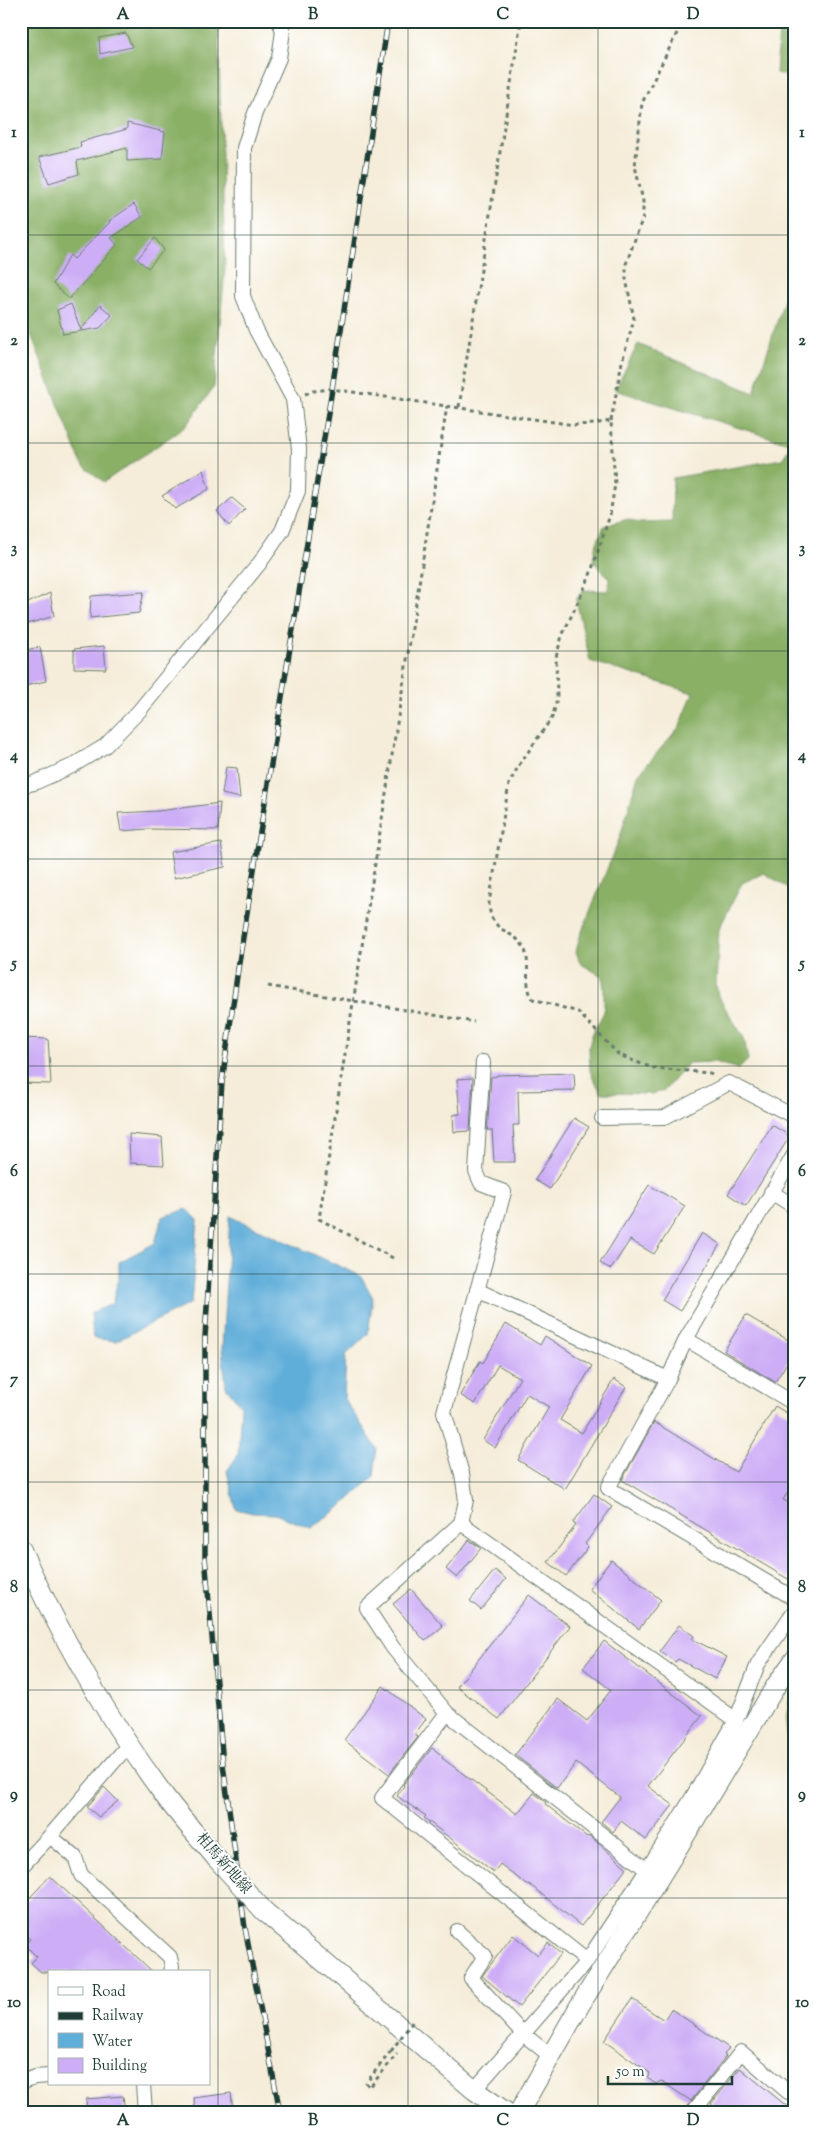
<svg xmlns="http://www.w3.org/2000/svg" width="816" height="2133" viewBox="0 0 816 2133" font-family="'Sorts Mill Goudy','Noto Serif JP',serif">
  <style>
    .forest { fill: #8ab066; stroke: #54764d }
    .water { fill: #5fadd9; stroke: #3f7586 }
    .building { fill: #cdaef6 }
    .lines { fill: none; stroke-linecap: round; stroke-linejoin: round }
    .street-casing { stroke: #6a7b6e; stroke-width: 16 }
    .secondary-casing { stroke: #6a7b6e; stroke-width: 21 }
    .path { stroke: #6a7b6e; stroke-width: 3; stroke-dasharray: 4 4; stroke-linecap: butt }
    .street { stroke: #fff; stroke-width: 14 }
    .secondary { stroke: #fff; stroke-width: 19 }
    .rail-casing { stroke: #1f3d34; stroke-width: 5.5 }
    .rail { stroke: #fff; stroke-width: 4; stroke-dasharray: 11; stroke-linecap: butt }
    .secondary-bridge-casing { stroke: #6a7b6e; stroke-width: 21; stroke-linecap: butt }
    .path-bridge { stroke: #6a7b6e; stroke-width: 3; stroke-dasharray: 4 4; stroke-linecap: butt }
    .secondary-bridge { stroke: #fff; stroke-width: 19 }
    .grid { fill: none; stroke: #1f3d34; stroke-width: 1; stroke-opacity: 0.55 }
    .labels { text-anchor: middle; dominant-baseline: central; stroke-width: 4; stroke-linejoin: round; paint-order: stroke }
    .street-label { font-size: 15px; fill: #1f3d34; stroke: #fff }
    .neatline { fill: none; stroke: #1f3d34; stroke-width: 2 }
    .grid-label { font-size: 16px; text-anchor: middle; font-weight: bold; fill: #1f3d34 }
  </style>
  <rect width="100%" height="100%" fill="#fff"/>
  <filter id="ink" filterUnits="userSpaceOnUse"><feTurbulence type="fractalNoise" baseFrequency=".02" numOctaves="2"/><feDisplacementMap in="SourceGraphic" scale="10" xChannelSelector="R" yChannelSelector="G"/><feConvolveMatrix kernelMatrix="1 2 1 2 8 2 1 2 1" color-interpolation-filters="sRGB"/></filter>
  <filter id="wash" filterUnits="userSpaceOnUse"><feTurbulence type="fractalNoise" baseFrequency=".0096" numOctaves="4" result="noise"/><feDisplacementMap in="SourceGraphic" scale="20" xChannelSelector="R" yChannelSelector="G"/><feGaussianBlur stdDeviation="1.12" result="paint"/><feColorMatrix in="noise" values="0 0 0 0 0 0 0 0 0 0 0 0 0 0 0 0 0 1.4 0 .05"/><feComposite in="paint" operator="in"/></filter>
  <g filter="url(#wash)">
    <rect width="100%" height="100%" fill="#f5edd9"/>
    <path class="forest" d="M21 21H218L225 269 214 387 185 427 104 482 82 465 21 309Z
      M767 21H795V78L776 73 779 32Z
      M795 266V892L764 873 742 883 719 929 716 984 718 996 744 1038 748 1060 739 1069 714 1062 688 1063 664 1091 651 1094 601 1093 590 1071 589 1047 592 1035 604 1012V988L602 976 581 964 576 952 579 939 620 837 638 775 680 726 693 693 590 661 576 600 583 590 608 591 609 578 593 561 595 548 604 526 628 519 638 523 672 522 673 478 782 459 792 444 615 390 638 344 754 393Z
      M795 1679V1748C778 1732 790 1699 795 1679Z"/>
    <path class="water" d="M187 1209 198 1220 191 1303 116 1341 93 1338 91 1313 112 1304 119 1276V1262L155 1243 162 1217Z
      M230 1216 361 1276 373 1298 368 1334 346 1355 344 1399 377 1448 374 1477 343 1505 311 1528 275 1514 253 1513 236 1509 227 1471 238 1455 241 1406 226 1387 222 1349Z"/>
    <g id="blocks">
      <path class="building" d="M126 33 132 47 100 54 99 38Z
        M127 123 165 132 162 159 127 161V148L77 161 79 174 49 183 39 157 81 147 80 142 127 129Z
        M134 204 142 217 111 238 117 245 69 299 53 284 70 255 74 259 110 222 109 221Z
        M155 238 164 250 148 268 137 259Z
        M71 304 81 330 100 305 112 315 100 328 63 334 57 310Z
        M203 470 209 489 175 509 162 496Z
        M232 498 245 509 229 526 217 511Z
        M144 592 139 613 90 618 91 596Z
        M50 593 54 616 21 626V606Z
        M104 646 106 669 74 668V649Z
        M40 647 46 681 21 687V651Z
        M226 767 237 768 240 798 222 794Z
        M220 803 218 830 148 829 121 831 118 813 158 811Z
        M221 843 225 867 174 878 170 852Z
        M21 1038 48 1039 51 1084 21 1083Z
        M574 1073 575 1090 518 1091 519 1125H513L515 1162H494L492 1130H487L491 1077 497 1076V1075Z
        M473 1078 470 1131 454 1132 453 1115 460 1114 457 1079Z
        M574 1118 589 1127 550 1189 535 1180Z
        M772 1125 790 1136 746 1206 728 1194Z
        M129 1134 162 1137 164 1165 130 1163Z
        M649 1185 685 1206 654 1254 630 1240 611 1269 600 1263Z
        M702 1233 720 1244 680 1311 662 1300Z
        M746 1315 795 1344V1350L775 1382 724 1351Z
        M506 1324 540 1345 545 1336 592 1366 560 1420 582 1433 614 1379 626 1387 565 1489 518 1460 549 1407 527 1394 495 1448 483 1440 520 1378 498 1365 475 1404 460 1395 480 1361 483 1363Z
        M775 1406 795 1418V1481L783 1500 795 1506V1568L788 1579 622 1480 654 1422 736 1472Z
        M594 1494 612 1507 585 1544 588 1547 566 1576 548 1562 576 1525 573 1523Z
        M469 1540 481 1548 457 1578 446 1569Z
        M611 1560 661 1600 639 1629 589 1589Z
        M495 1570 506 1579 481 1610 470 1601Z
        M411 1589 443 1626 425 1641 393 1604Z
        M529 1595 570 1626 499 1719 457 1687Z
        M679 1625 694 1636 692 1639 727 1657 715 1679 678 1659 675 1662 660 1651Z
        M604 1641 702 1716 648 1786 673 1805 646 1840 621 1821 613 1832 601 1822 620 1797 576 1763 557 1788 515 1755 558 1699 587 1721 611 1690 583 1668Z
        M383 1686 426 1719 414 1735 418 1737 389 1774 344 1740Z
        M432 1748 443 1756 442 1758 517 1814 534 1793 546 1802 545 1804 587 1837 590 1836 627 1868 581 1926 529 1884 527 1885 500 1864 494 1872 424 1818 426 1816 397 1796 404 1786 403 1785Z
        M104 1787 118 1801 99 1817 87 1807Z
        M50 1876 83 1907 153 1972H41L31 1963 37 1957 25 1945 30 1939 21 1931V1907Z
        M513 1935 538 1955 548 1943 561 1954 519 2007 482 1976Z
        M632 1999 664 2020 671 2009 729 2048 724 2055 726 2056 691 2101 661 2081 656 2084 647 2078 650 2073 604 2041Z
        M740 2068 794 2112H720L711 2104Z
        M231 2093 233 2112H195L194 2098Z
        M123 2096 125 2112H87L86 2099Z"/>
    </g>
  </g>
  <g filter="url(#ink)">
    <use href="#blocks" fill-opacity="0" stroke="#6a7b6e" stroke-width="1"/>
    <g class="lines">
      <g class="street-casing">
        <path id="street" d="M21 786 34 783 72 766 105 746 139 711 259 564 282 531 298 491 299 449 293 399 256 330 243 296 244 148 255 113 279 58 283 31 279 21
          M483 1062 476 1171 481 1183 504 1192 444 1412 462 1474 466 1500 461 1523 367 1608 393 1648 447 1713 647 1870
          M602 1118 665 1117 729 1083 795 1117
          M795 1153 686 1339 668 1379 608 1488 795 1599
          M771 1192 795 1207
          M477 1290 668 1379
          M686 1339 795 1404
          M461 1523 736 1720
          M447 1713 382 1798 587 1961
          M128 1743 124 1750 50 1836 75 1857 81 1875 170 1957 172 1967 171 1972
          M21 1867 50 1836
          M457 1931 485 1956 471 1978 523 2034 552 2057
          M21 2082 35 2077 49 2076
          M143 2084 145 2112
          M474 2090 587 1961 647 1870 692 1798 736 1720 758 1664 795 1610
          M693 2112 741 2052 788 2092 795 2083"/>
      </g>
      <g class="secondary-casing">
        <path id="secondary" d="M21 1549C59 1633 106 1716 161 1791 178 1815 198 1836 216 1858
          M264 1911 474 2090 506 2112
          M519 2112 580 2005 671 1859 777 1684 795 1659"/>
      </g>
      <path class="path" d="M305 394 313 391 332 389 574 425 593 424 611 421 615 484 610 515 589 578 562 636 556 657 557 698 553 716 519 765 509 784 489 903C490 936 516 928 525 950 531 966 523 984 533 999L578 1012 618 1054 631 1060 653 1068 710 1073 714 1075
        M459 407 521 21
        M611 421 622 362 634 319 626 279V264L643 217V201L635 166 642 103 683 21
        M268 986 474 1022
        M393 1258 319 1219 447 406
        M391 2051 366 2083 370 2087 397 2054"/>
      <use href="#street" class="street"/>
      <use href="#secondary" class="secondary"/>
      <g class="rail-casing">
        <path id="rail" d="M280 2112 245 1928 223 1764 205 1556V1337L222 1082 239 962 332 389 388 21"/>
      </g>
      <use href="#rail" class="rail"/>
      <g class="secondary-bridge-casing">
        <path id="secondary-bridge" d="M216 1858 264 1911"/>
      </g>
      <path class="path-bridge" d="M391 2051 414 2020"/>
      <use href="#secondary-bridge" class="secondary-bridge"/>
    </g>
  </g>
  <path class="grid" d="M218 21V2112M408 21V2112M598 21V2112M21 235H795M21 443H795M21 651H795M21 859H795M21 1066H795M21 1274H795M21 1482H795M21 1690H795M21 1898H795"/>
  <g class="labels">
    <g class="street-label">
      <text transform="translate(223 1864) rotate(49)">相馬新地線</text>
    </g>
  </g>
  <rect width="816" height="2133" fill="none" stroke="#fff" stroke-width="55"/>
  <rect x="48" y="1970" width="162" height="115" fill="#ffffff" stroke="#a5b1ae"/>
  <rect x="58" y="1987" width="25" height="8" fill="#ffffff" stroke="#a5b1ae"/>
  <text x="92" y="1996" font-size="15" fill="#1f3d34">Road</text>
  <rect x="58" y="2012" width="25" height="8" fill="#1f3d34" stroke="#a5b1ae"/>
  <text x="92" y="2020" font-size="15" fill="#1f3d34">Railway</text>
  <rect x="58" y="2033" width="25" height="15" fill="#5fadd9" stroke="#a5b1ae"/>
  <text x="92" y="2046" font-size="15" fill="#1f3d34">Water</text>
  <rect x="58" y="2058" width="25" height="15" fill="#cdaef6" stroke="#a5b1ae"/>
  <text x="92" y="2070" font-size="15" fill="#1f3d34">Building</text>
  <path d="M608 2076v8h124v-8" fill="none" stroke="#1f3d34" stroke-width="2.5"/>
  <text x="616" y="2076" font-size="15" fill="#1f3d34" stroke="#ffffff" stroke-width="4" paint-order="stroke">50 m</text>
  <rect x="28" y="28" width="760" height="2078" class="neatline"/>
  <g class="grid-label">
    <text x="123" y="19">A</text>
    <text x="313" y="19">B</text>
    <text x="503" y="19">C</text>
    <text x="693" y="19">D</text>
    <text x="14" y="137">1</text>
    <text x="802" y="137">1</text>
    <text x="14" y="345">2</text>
    <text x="802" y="345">2</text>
    <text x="14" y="553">3</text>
    <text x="802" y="553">3</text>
    <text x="14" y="760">4</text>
    <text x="802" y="760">4</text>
    <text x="14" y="968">5</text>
    <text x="802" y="968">5</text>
    <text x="14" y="1176">6</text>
    <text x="802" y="1176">6</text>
    <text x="14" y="1384">7</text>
    <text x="802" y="1384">7</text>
    <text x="14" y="1592">8</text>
    <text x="802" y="1592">8</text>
    <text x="14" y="1799">9</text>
    <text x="802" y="1799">9</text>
    <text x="14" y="2007">10</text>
    <text x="802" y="2007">10</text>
    <text x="123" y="2125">A</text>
    <text x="313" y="2125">B</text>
    <text x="503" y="2125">C</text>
    <text x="693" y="2125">D</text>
  </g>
</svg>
